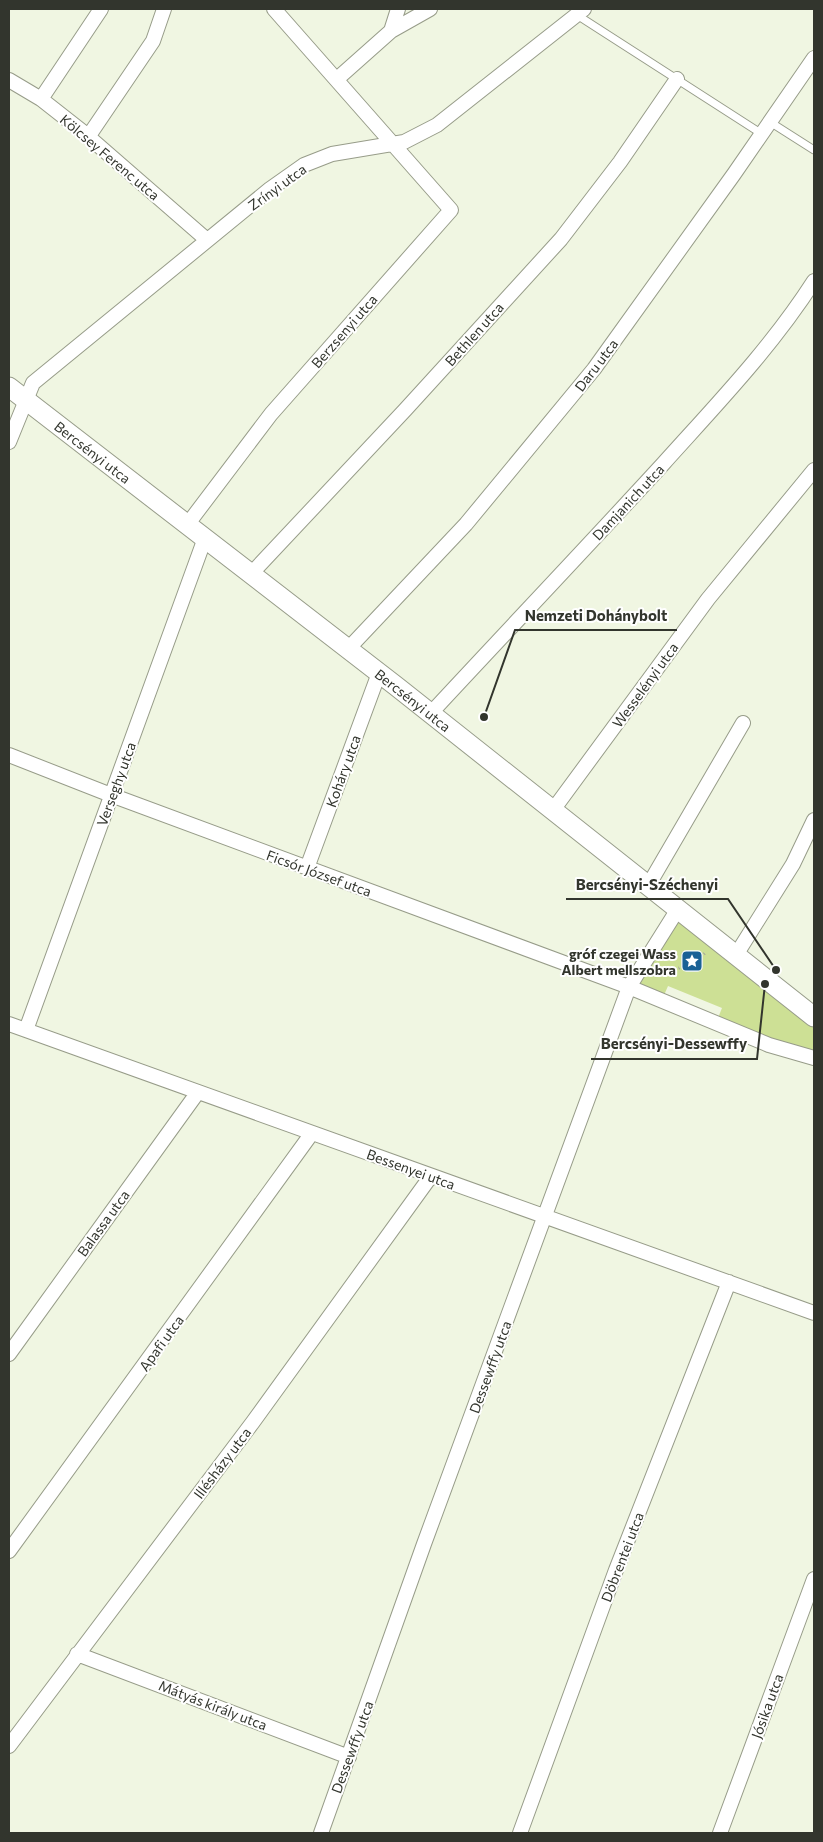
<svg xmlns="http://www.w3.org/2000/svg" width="823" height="1842" viewBox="0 0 823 1842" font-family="Commissioner,sans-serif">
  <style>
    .green { fill: #cde095 }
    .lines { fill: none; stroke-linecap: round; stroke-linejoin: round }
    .lane-casing { stroke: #979c89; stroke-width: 9 }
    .street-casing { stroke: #979c89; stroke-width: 16 }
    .secondary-casing { stroke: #979c89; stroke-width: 21 }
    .path { stroke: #a4a899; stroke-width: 3; stroke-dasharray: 1 4; stroke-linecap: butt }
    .lane { stroke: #fff; stroke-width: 7 }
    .street { stroke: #fff; stroke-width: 14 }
    .secondary { stroke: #fff; stroke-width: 19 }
    .labels { text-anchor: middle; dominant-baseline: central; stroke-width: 4; stroke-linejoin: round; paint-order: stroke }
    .street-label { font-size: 14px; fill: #32352d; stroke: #fff }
    .poi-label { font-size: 14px; font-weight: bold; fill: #32352d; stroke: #fff; text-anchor: end }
    .leader { fill: none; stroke: #32352d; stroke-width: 2 }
    .callout-dot { fill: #32352d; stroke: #fff; stroke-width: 2 }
    .callout-label { font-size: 15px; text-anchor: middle; font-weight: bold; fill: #32352d; stroke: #fff; stroke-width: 4; stroke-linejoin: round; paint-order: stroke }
  </style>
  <rect width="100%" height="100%" fill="#f0f6e2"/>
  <path class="green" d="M678 909 814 1017V1058L716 1023 722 1008 668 986 662 1000 630 987Z"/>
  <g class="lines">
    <g class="lane-casing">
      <path id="lane" d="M577 15 762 134
        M770 122 814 150"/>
    </g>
    <g class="street-casing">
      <path id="street" d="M391 31 430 9
        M337 79 391 31 398 9
        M9 80 41 99 83 132 207 240
        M41 99 101 9
        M88 137 153 41 164 9
        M9 442 33 383 270 189 304 165 332 154 404 142 437 125 584 9
        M187 525 271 414 451 210 274 9
        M251 574 405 410 561 239 620 162 677 79
        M348 649 466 524 594 369 734 174 814 58
        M431 713C508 630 586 548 663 464 716 405 771 348 814 281
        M9 755 111 795 629 987 769 1045 814 1058
        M553 810 708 599 814 470
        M307 868 379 673
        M648 886 743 723
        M736 955 793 864 814 820
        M9 1024 814 1313
        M26 1030 205 538
        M9 1354 198 1092
        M9 1551 312 1133
        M77 1654 349 1757
        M9 1746 253 1422 431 1176
        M321 1833 424 1544 629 987 678 909
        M520 1833 616 1570 729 1282
        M720 1833 814 1579"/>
    </g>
    <g class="secondary-casing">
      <g id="secondary">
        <path id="s1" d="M9 387 396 686 814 1017"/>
      </g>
    </g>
    <path class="path" d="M655 976 662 972 679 968 691 958 702 956 706 952"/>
    <use href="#lane" class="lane"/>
    <use href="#street" class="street"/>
    <use href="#secondary" class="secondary"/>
  </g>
  <defs>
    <g id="sight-square" transform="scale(1.125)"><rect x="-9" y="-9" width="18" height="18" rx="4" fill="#1a6195" stroke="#fff"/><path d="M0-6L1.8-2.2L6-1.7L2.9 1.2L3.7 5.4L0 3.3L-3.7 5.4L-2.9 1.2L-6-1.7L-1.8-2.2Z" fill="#fff"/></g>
  </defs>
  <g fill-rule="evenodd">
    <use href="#sight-square" x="692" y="961"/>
  </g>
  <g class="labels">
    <g class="street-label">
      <text transform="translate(110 157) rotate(40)">Kölcsey Ferenc utca</text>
      <text transform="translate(277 187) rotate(-36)">Zrínyi utca</text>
      <text transform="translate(344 331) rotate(-49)">Berzsenyi utca</text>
      <text transform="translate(474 334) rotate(-48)">Bethlen utca</text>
      <text transform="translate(596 365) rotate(-53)">Daru utca</text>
      <text stroke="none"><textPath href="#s1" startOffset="106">Bercsényi utca</textPath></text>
      <text transform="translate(628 502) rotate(-47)">Damjanich utca</text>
      <text transform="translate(645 685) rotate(-54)">Wesselényi utca</text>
      <text stroke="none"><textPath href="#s1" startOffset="511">Bercsényi utca</textPath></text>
      <text transform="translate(343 771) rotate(-70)">Koháry utca</text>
      <text transform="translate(116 784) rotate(-70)">Verseghy utca</text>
      <text transform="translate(319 873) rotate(20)">Ficsór József utca</text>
      <text transform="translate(411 1169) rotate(20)">Bessenyei utca</text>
      <text transform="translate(103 1223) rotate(-54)">Balassa utca</text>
      <text transform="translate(161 1343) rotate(-54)">Apafi utca</text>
      <text transform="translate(490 1367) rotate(-70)">Dessewffy utca</text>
      <text transform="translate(222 1463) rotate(-53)">Illésházy utca</text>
      <text transform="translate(622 1557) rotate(-69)">Döbrentei utca</text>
      <text transform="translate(213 1705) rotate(21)">Mátyás király utca</text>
      <text transform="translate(767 1706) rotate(-70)">Jósika utca</text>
      <text transform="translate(352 1747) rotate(-70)">Dessewffy utca</text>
    </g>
    <g class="poi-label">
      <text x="676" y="953">gróf czegei Wass<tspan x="676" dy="16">Albert mellszobra</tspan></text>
    </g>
  </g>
  <path class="leader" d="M484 717L515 630H677M776 970L728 899H566M765 984L757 1059H591"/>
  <g class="callout-dot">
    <circle cx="484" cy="717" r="5"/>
    <circle cx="776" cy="970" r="5"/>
    <circle cx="765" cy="984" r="5"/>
  </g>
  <g class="callout-label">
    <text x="596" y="621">Nemzeti Dohánybolt</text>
    <text x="647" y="890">Bercsényi-Széchenyi</text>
    <text x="674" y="1049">Bercsényi-Dessewffy</text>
  </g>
  <rect width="823" height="1842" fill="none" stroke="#32352d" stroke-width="20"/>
</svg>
